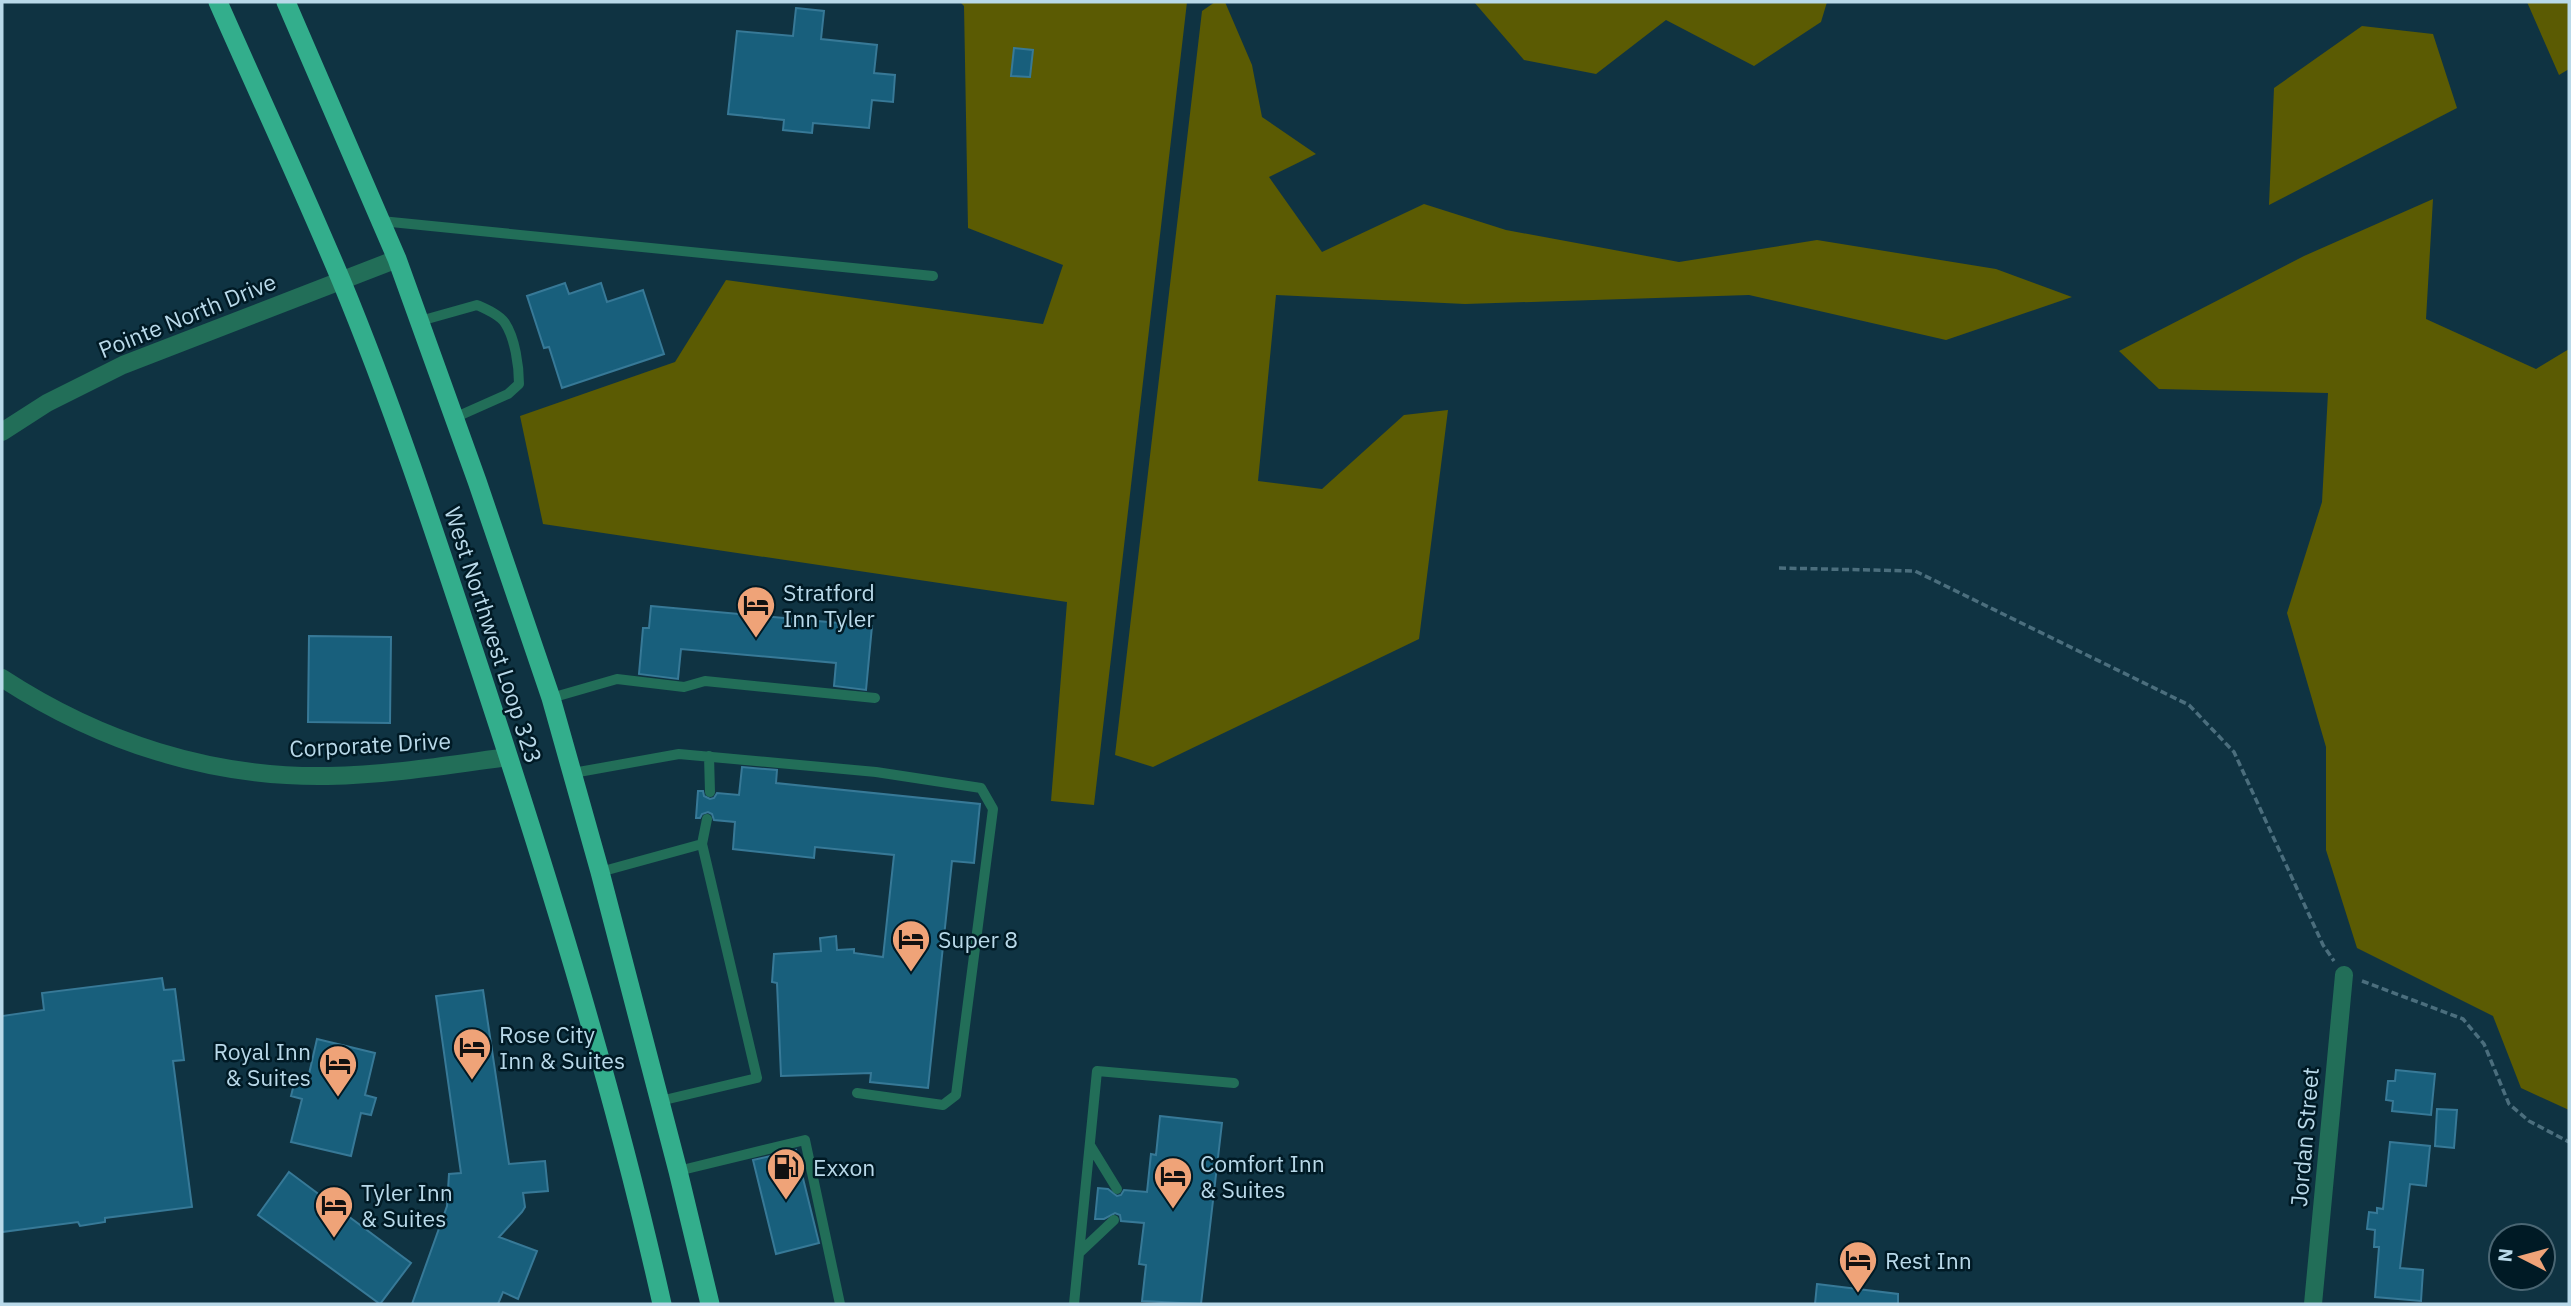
<svg xmlns="http://www.w3.org/2000/svg" width="2571" height="1306" viewBox="0 0 2571 1306" font-family="'IBM Plex Sans',sans-serif">
  <style>
    .forest { fill: #5b5b03 }
    .building { fill: #185f7c; stroke: #377997; stroke-width: 2 }
    .lines { fill: none; stroke-linecap: round; stroke-linejoin: round }
    .path { stroke: #4b6e7d; stroke-width: 3.5; stroke-dasharray: 7 3.5; stroke-linecap: butt }
    .service { stroke: #226e58; stroke-width: 10 }
    .minor { stroke: #226e58; stroke-width: 18 }
    .trunk { stroke: #33ae8c; stroke-width: 19 }
    .labels { text-anchor: middle; dominant-baseline: central; stroke-width: 5; stroke-linejoin: round; paint-order: stroke }
    .street-label { font-size: 23px; fill: #b9d9e9; stroke: #001a25 }
    .poi-label { font-size: 23px; fill: #b9d9e9; stroke: #001a25; text-anchor: start }
  </style>
  <rect width="100%" height="100%" fill="#0f3342"/>
  <path class="forest" d="M960 2H1187L1094 805 1051 801 1067 602 543 524 520 416 675 362 726 280 1043 324 1063 265 968 228 964 6Z
    M1215 2H1225L1252 65 1262 117 1316 154 1269 177 1322 252 1424 204 1506 230 1679 262 1817 240 1996 269 2072 297 1946 340 1749 295 1465 304 1276 295 1258 481 1322 489 1404 415 1448 410 1419 639 1153 767 1115 755 1202 11Z
    M1474 2H1827L1821 22 1754 66 1666 20 1596 74 1524 60Z
    M2527 2H2569V69L2559 75Z
    M2362 26 2433 34 2457 108 2269 205 2274 88Z
    M2433 199 2426 319 2536 369 2569 349V1110L2521 1088 2493 1016 2357 948 2326 850V747L2287 613 2322 502 2328 393 2159 389 2119 351 2304 256Z"/>
  <path class="building" d="M796 8 824 11 821 39 877 45 874 73 895 75 893 102 872 100 869 128 813 123 812 133 783 130 784 120 728 114 737 31 793 36Z
    M1014 48 1033 50 1030 77 1011 76Z
    M565 283 569 294 601 283 607 302 643 290 664 354 562 388 549 347 544 348 527 296Z
    M651 606 872 626 866 690 834 686 836 663 681 649 678 679 639 674 643 628H649Z
    M309 636 391 637 390 723 308 722Z
    M742 767 777 770 776 783 980 804 974 863 952 861 928 1088 870 1082 871 1073 781 1076 777 983 772 982 774 954 821 951 820 938 836 936 837 950 854 949V953L883 957 894 855 815 847 814 858 733 849 735 822 714 820 712 814 708 812 702 814 700 818H696L698 791H703L704 796 710 799 714 798 717 793 739 795Z
    M162 978 164 990 175 989 184 1060 173 1061 192 1207 105 1218V1222L80 1226 78 1222 2 1232V1016L44 1010 42 993Z
    M483 990 509 1164 545 1161 548 1191 523 1193 525 1207 522 1212 499 1237 537 1251 518 1299 503 1292 498 1304H412L447 1206 449 1174 461 1173 436 996Z
    M317 1039 375 1053 365 1095 376 1098 371 1115 361 1113 351 1156 291 1142 302 1099 291 1096 295 1080 307 1083Z
    M2396 1070 2435 1074 2431 1115 2392 1111 2393 1101 2386 1100 2388 1081H2395Z
    M2437 1109 2457 1110 2454 1148 2435 1146Z
    M1160 1116 1222 1123 1201 1304 1142 1301 1146 1265 1139 1264 1144 1223 1121 1221 1120 1215 1115 1213 1104 1219H1095L1098 1188 1108 1189 1117 1196 1121 1195 1124 1190 1147 1192 1151 1154 1156 1155Z
    M2390 1142 2430 1146 2426 1186 2410 1184 2400 1268 2423 1270 2421 1301 2375 1297 2379 1247H2374L2375 1230 2367 1229 2369 1212 2377 1213V1208L2383 1209Z
    M796 1150 819 1243 776 1254 753 1160Z
    M289 1172 411 1263 380 1304 258 1215Z
    M1817 1284 1898 1294V1304H1815Z"/>
  <g class="lines">
    <path class="path" d="M1779 568 1915 571 2189 705 2234 752 2323 945 2334 961
      M2362 981 2463 1019 2484 1044 2509 1104 2529 1121 2569 1142"/>
    <path class="service" d="M381 221 933 276
      M420 321 477 305C486 309 500 315 505 323 515 338 519 366 519 384L508 394 454 418
      M551 698 617 679 684 687 705 681 875 698
      M709 756 710 792
      M573 773 679 754 876 772 981 788 993 809 956 1095 943 1105 857 1093
      M702 844 707 819
      M600 872 702 844 757 1078 660 1101
      M1090 1145 1117 1189
      M678 1171 805 1140 840 1304
      M1079 1253 1114 1220
      M1074 1304 1097 1071 1234 1083"/>
    <path class="minor" d="M2 432 47 403 123 365 397 259
      M2 678C100 742 211 778 328 776 389 775 449 765 508 757
      M2313 1304 2344 975"/>
    <path class="trunk" d="M218 2C259 95 302 187 341 280 396 413 440 549 485 685 552 889 615 1094 662 1304
      M286 2 397 259 477 481 551 698 600 872 678 1171 710 1304"/>
  </g>
  <defs>
    <g id="hotel-pin" transform="scale(2.0125)"><path d="M0 17L-7.5 6A9.5 9.5 0 1 1 7.5 6Z" fill="#efa378" stroke="#001a25"/><path d="M-6-4.5h1.5V1H6V5H4.5V3h-9V5H-6ZM-4 0a1.8 1.8 0 1 1 3.6 0ZM.5 0V-2.5h3Q6-2.5 6 0Z" fill="#111"/></g>
    <g id="fuel-pin" transform="scale(2.0125)"><path d="M0 17L-7.5 6A9.5 9.5 0 1 1 7.5 6Z" fill="#efa378" stroke="#001a25"/><path d="M-5.5-6h7V0h2V4h1.3V-2.5L3-4.5l.8-.8L6-3V5H2.5V1h-1V6h-7ZM-4.2-4.7v3.2H.2V-4.7Z" fill="#111"/></g>
  </defs>
  <g fill-rule="evenodd">
    <use href="#hotel-pin" x="756" y="605"/>
    <use href="#hotel-pin" x="911" y="939"/>
    <use href="#hotel-pin" x="472" y="1047"/>
    <use href="#hotel-pin" x="338" y="1064"/>
    <use href="#fuel-pin" x="786" y="1167"/>
    <use href="#hotel-pin" x="1173" y="1176"/>
    <use href="#hotel-pin" x="334" y="1205"/>
    <use href="#hotel-pin" x="1858" y="1260"/>
  </g>
  <g class="labels">
    <g class="street-label">
      <text transform="translate(187 315) rotate(-22)">Pointe North Drive</text>
      <text transform="translate(494 635) rotate(72)">West Northwest Loop 323</text>
      <text transform="translate(370 744) rotate(-3)">Corporate Drive</text>
      <text transform="translate(2304 1137) rotate(-85)">Jordan Street</text>
    </g>
    <g class="poi-label">
      <text x="783" y="592">Stratford<tspan x="783" dy="26">Inn Tyler</tspan></text>
      <text x="938" y="939">Super 8</text>
      <text x="499" y="1034">Rose City<tspan x="499" dy="26">Inn &amp; Suites</tspan></text>
      <text x="311" y="1051" text-anchor="end">Royal Inn<tspan x="311" dy="26">&amp; Suites</tspan></text>
      <text x="1200" y="1163">Comfort Inn<tspan x="1200" dy="26">&amp; Suites</tspan></text>
      <text x="813" y="1167">Exxon</text>
      <text x="361" y="1192">Tyler Inn<tspan x="361" dy="26">&amp; Suites</tspan></text>
      <text x="1885" y="1260">Rest Inn</text>
    </g>
  </g>
  <rect width="2571" height="1306" fill="none" stroke="#b9d9e9" stroke-width="7"/>
  <g transform="translate(2522 1257) rotate(276)"><circle r="33" fill="#001a25" stroke="#4a6673" stroke-width="2"/>
  <path d="M0-5L12 26L0 18L-12 26Z" fill="#efa378"/>
  <text y="-10" font-size="19" font-weight="bold" text-anchor="middle" fill="#b9d9e9">N</text>
  </g>
</svg>
